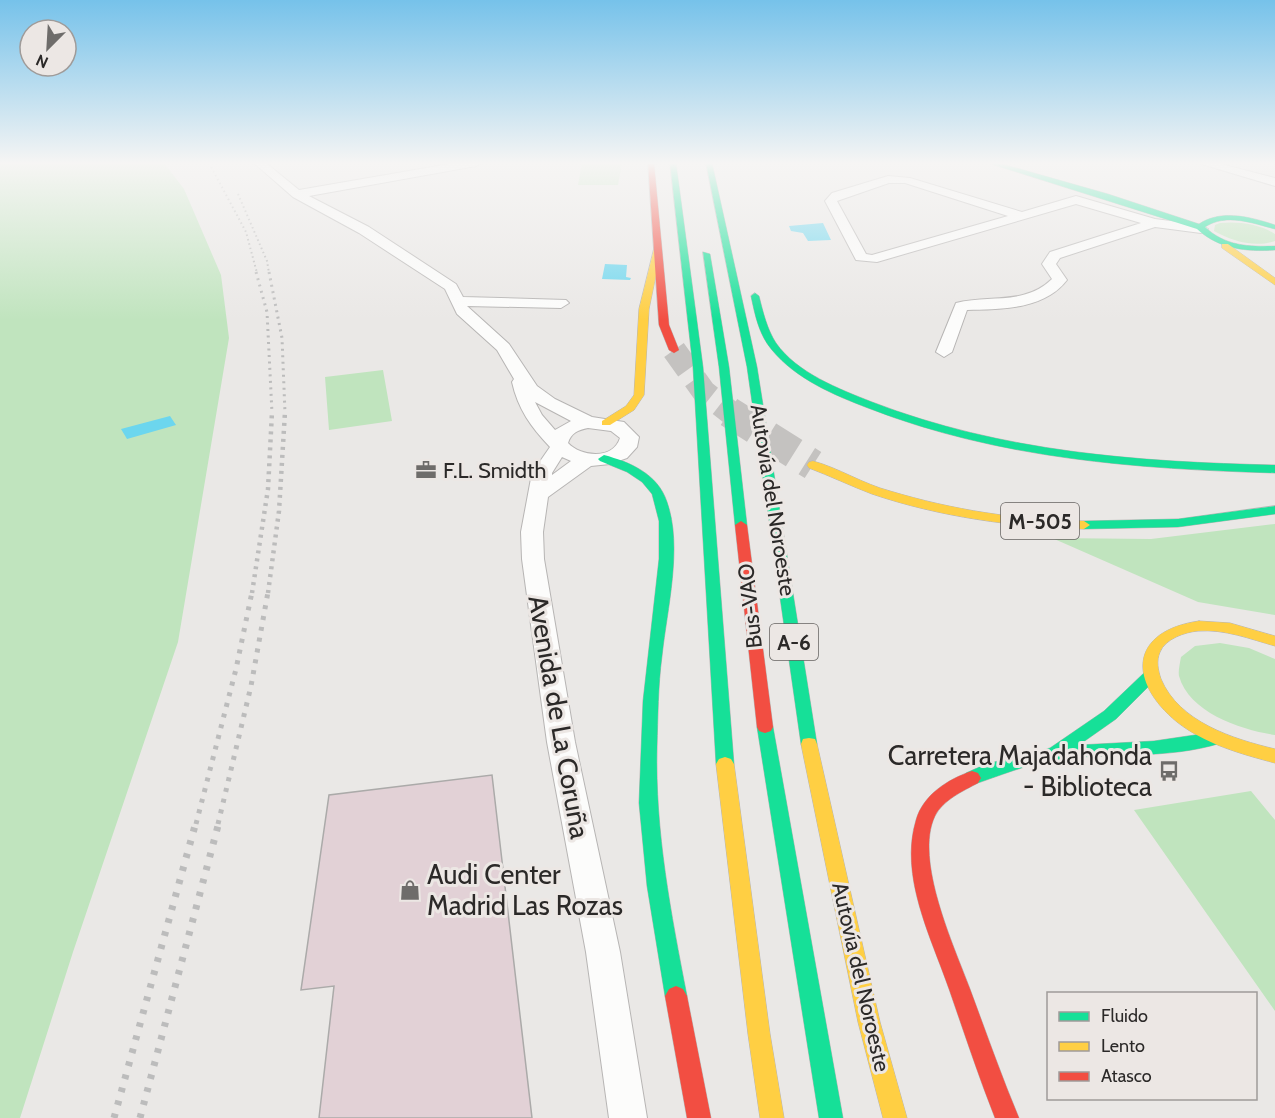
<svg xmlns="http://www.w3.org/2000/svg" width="1275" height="1118" viewBox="0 0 1275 1118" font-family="Cabin,sans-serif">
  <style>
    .green { fill: #c0e4be }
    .water { fill: #6cd6ee }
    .building { fill: #e2d1d6; stroke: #abaaa9; stroke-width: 1.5 }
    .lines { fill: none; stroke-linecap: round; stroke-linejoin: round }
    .highway-tunnel-far1 { stroke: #c4c2c0; stroke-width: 24; stroke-dasharray: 24 12; stroke-linecap: butt }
    .highway-tunnel { stroke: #c4c2c0; stroke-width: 31; stroke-dasharray: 31 15; stroke-linecap: butt }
    .street-casing { stroke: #b7b5b4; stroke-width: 2 }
    .fast-casing { stroke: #b7b5b4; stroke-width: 1 }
    .slow-casing { stroke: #b7b5b4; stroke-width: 1 }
    .jam-casing { stroke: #b7b5b4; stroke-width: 1 }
    .street { fill: #fcfcfb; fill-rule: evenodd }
    .fast { fill: #16e098; fill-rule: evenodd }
    .slow { fill: #ffcf43; fill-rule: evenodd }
    .jam { fill: #f24e42; fill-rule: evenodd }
    .rail-far4 { stroke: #bcbcbc; stroke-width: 2; stroke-dasharray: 1.5 3; stroke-linecap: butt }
    .rail-far3 { stroke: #bcbcbc; stroke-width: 3; stroke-dasharray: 2 4.5; stroke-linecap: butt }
    .rail-far2 { stroke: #bcbcbc; stroke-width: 4.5; stroke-dasharray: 3 5; stroke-linecap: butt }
    .rail-far1 { stroke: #bcbcbc; stroke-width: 5; stroke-dasharray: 4 7; stroke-linecap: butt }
    .rail { stroke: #bcbcbc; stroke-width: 7; stroke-dasharray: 4.5 9; stroke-linecap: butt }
    .labels { text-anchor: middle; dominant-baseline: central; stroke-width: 6; stroke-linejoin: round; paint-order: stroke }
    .shield { fill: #ece7e4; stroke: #656260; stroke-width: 1.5 }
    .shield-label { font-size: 21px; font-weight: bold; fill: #2b2928 }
    .poi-label { font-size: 22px; fill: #2b2928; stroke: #ece7e4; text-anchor: start }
    .street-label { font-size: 22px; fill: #2b2928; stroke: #ece7e4 }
    .near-street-label { font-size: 27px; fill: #2b2928; stroke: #ece7e4 }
    .near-poi-label { font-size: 27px; fill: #2b2928; stroke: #ece7e4; text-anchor: end }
  </style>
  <rect width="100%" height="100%" fill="#eae8e6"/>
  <path class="green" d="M0 163H164L184 189 221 275 229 338 178 642 73 952 20 1118H0Z
    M582 163H622L618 185H578Z
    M1220 223C1238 221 1260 224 1275 234V241C1254 248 1232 241 1214 231L1215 225Z
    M383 370 392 421 329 430 325 377Z
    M1275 524V615L1198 602 1052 538 1151 539Z
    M1220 643 1249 648 1275 659V735C1242 730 1189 713 1179 676 1178 671 1180 663 1181 657L1195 646Z
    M1251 791 1275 820V1011L1134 810Z"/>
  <path class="water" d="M823 223 831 240 808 241 803 233 791 231 789 226Z
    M605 264 627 265 626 277 631 278 630 280 602 279Z
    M170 416 176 425 127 439 121 429Z"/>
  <path class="building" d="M492 775 532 1118H319L334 986 301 990 329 795Z"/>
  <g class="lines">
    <path class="highway-tunnel-far1" d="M674 350 704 392 731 413"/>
    <path class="highway-tunnel" d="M729 412 813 465"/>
    <g class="street-casing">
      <path id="street" d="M254 163H266L299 190 455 163H481L476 166 309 196 369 227 456 284 463 297 566 300 569 303 561 308 467 306 509 344 537 386 555 399 592 417 624 422 639 437 637 447 627 458 610 464 591 466 548 497 543 532 544 559 575 742 620 952 647 1118H609L586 952 547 742 522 559 521 532 532 473 550 447C531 427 518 409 512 382L514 379 497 350 457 314 445 289 359 233 293 197ZM535 402 571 421 555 430 542 415ZM588 428 611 431 620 438C613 460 581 457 568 443 571 433 578 430 588 428ZM562 457 571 461 552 475V473Z
        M1198 163H1217L1275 178V186Z
        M888 176 910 178 1022 212 1076 196 1155 219 1201 225 1208 229 1201 233 1155 227 1060 258 1056 264 1067 280C1044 310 1001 309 967 310L952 352 944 357 936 352 956 303C990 294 1024 306 1052 279L1042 264 1050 252 1141 223 1076 204 877 262 856 260 825 201 832 193ZM889 183H905L1008 216 872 255 866 254 837 201Z"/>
    </g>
    <g class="fast-casing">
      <path id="fast" d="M670 163H676L703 367 734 764 731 769 725 771 719 769 716 764 693 367Z
        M706 163H712L757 367 817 744 815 749 809 750 803 749 801 744 747 367Z
        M988 163H999L1108 194 1199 224C1220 210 1246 216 1269 223L1275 225V229C1252 223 1226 213 1205 227 1225 246 1249 247 1275 246V250C1246 252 1219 249 1197 229Z
        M703 252 710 254 729 367 747 525 741 529 735 525 719 367Z
        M755 293 759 296C763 312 767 329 776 343 797 373 839 389 872 402 1002 452 1137 462 1275 465V473C1137 469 999 459 868 408 834 395 796 379 772 350 759 335 755 315 751 296Z
        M604 455C630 462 658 474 667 502 683 547 667 609 662 656 658 686 658 717 657 747 655 832 671 913 687 996L683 1003 676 1006 669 1003 665 996 647 886 639 803 643 701 659 559V521L652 494 642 482 627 472 600 461 598 459Z
        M1275 506V514L1178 527 1084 529 1078 525 1084 521 1178 519Z
        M1151 669 1156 671 1159 675 1156 679 1116 719 1079 745 1154 741 1215 732 1221 733 1223 738 1221 743C1167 760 1110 752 1056 760 1027 764 999 776 972 785L966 783 963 778 966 773 986 764 1050 748 1104 711 1146 671Z
        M765 721 771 723 773 727 843 1118H819L757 727 759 723Z"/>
    </g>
    <g class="slow-casing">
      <path id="slow" d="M1222 244H1228L1275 278V285L1222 248Z
        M654 249 661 251 649 309 644 395 634 410 610 425H602V421L626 406 634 395 639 309Z
        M813 461C839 468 863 484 890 491 953 510 1018 520 1084 521L1090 525 1084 529C1013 527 940 517 872 494 851 486 830 476 809 468L807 465 809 462Z
        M1199 621 1230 623 1275 636V646C1250 639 1225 629 1198 631 1185 632 1165 639 1160 652 1156 661 1158 670 1161 679 1179 722 1233 739 1275 749V763C1241 754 1205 744 1177 722 1127 681 1130 631 1199 621Z
        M809 738 815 739 817 744 880 1022 907 1118H883L858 1022 801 744 803 739Z
        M725 757 731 759 734 764 770 1034 784 1118H760L748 1034 716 764 719 759Z"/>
    </g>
    <g class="jam-casing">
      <path id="jam" d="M648 163H654L669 325 679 350 674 353 669 350 659 325Z
        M741 521 747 525 773 727 771 731 765 733 759 731 757 727 735 525Z
        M972 771 978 773 981 778 978 783C963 791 943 800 935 816 914 860 954 946 970 989 986 1032 1001 1075 1019 1118H995C978 1075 964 1032 949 989 931 937 899 876 916 820 923 795 948 779 972 771Z
        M676 986 683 989 687 996 711 1118H687L665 996 669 989Z"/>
    </g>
    <use href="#street" class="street"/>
    <use href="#fast" class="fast"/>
    <use href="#slow" class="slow"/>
    <use href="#jam" class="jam"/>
    <path class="rail-far4" d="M209 163 246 232 257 273
      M238 194 267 261 269 273"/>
    <path class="rail-far3" d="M256 272 267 312 272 413
      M269 272 282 338 285 413"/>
    <path class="rail-far2" d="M252 593 268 489 272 412
      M268 593 279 511 285 412"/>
    <path class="rail-far1" d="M196 824 236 669 252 592
      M218 824 251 686 268 592"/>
    <path class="rail" d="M114 1118 196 822
      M140 1118 219 822"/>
  </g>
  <linearGradient id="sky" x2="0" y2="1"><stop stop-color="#76c2ea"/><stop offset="0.51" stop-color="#f6f5f4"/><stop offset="1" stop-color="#f6f5f4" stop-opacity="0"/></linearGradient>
  <rect width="1275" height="320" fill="url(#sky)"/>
  <defs>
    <g id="office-bare" transform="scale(1.62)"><path d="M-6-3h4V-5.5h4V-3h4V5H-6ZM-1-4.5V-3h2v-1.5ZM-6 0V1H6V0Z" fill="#6e6c6a" stroke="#ece7e4" stroke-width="2.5" paint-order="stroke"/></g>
    <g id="bus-bare" transform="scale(1.62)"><path d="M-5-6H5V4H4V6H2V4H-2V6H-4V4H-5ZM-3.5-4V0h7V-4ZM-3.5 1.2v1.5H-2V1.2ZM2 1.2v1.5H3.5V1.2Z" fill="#6e6c6a" stroke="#ece7e4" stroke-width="2.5" paint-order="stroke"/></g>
    <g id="shop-bare" transform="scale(1.62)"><path d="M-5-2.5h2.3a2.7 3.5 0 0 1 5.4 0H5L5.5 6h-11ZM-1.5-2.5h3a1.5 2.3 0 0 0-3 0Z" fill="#6e6c6a" stroke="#ece7e4" stroke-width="2.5" paint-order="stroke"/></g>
  </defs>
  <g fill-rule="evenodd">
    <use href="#office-bare" x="426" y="470"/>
    <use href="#bus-bare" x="1169" y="771"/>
    <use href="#shop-bare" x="410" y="890"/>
  </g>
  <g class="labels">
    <g class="shield">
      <rect x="1001" y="503" width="78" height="36" rx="4.5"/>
      <rect x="770" y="624" width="48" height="36" rx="4.5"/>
    </g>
    <g class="shield-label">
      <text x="1040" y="521">M-505</text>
      <text x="794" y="642">A-6</text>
    </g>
    <g class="poi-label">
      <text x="443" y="470">F.L. Smidth</text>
    </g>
    <g class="street-label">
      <text transform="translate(773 500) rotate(81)">Autovía del Noroeste</text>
      <text transform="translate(750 606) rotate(-96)">Bus-VAO</text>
      <text transform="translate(861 977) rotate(77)">Autovía del Noroeste</text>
    </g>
    <g class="near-street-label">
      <text transform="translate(559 717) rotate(80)">Avenida de La Coruña</text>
    </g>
    <g class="near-poi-label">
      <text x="1152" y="755">Carretera Majadahonda<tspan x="1152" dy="31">- Biblioteca</tspan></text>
      <text x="427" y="874" text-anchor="start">Audi Center<tspan x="427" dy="31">Madrid Las Rozas</tspan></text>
    </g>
  </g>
  <rect x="1047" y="992" width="210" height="108" fill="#ece7e4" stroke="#9f9b99" stroke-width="1.5"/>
  <rect x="1059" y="1012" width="30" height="9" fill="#16e098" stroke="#9f9b99" stroke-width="1.5"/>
  <text x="1101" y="1022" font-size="18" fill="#2b2928">Fluido</text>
  <rect x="1059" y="1042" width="30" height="9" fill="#ffcf43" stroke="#9f9b99" stroke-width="1.5"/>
  <text x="1101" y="1052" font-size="18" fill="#2b2928">Lento</text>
  <rect x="1059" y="1072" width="30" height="9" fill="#f24e42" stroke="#9f9b99" stroke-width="1.5"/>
  <text x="1101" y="1082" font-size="18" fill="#2b2928">Atasco</text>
  <g transform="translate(48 48) rotate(204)"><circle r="28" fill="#ece7e4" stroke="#9f9b99" stroke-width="1.5"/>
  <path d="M0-4.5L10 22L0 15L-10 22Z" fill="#6e6c6a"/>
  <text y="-9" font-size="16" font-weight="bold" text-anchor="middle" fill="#2b2928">N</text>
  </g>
</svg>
